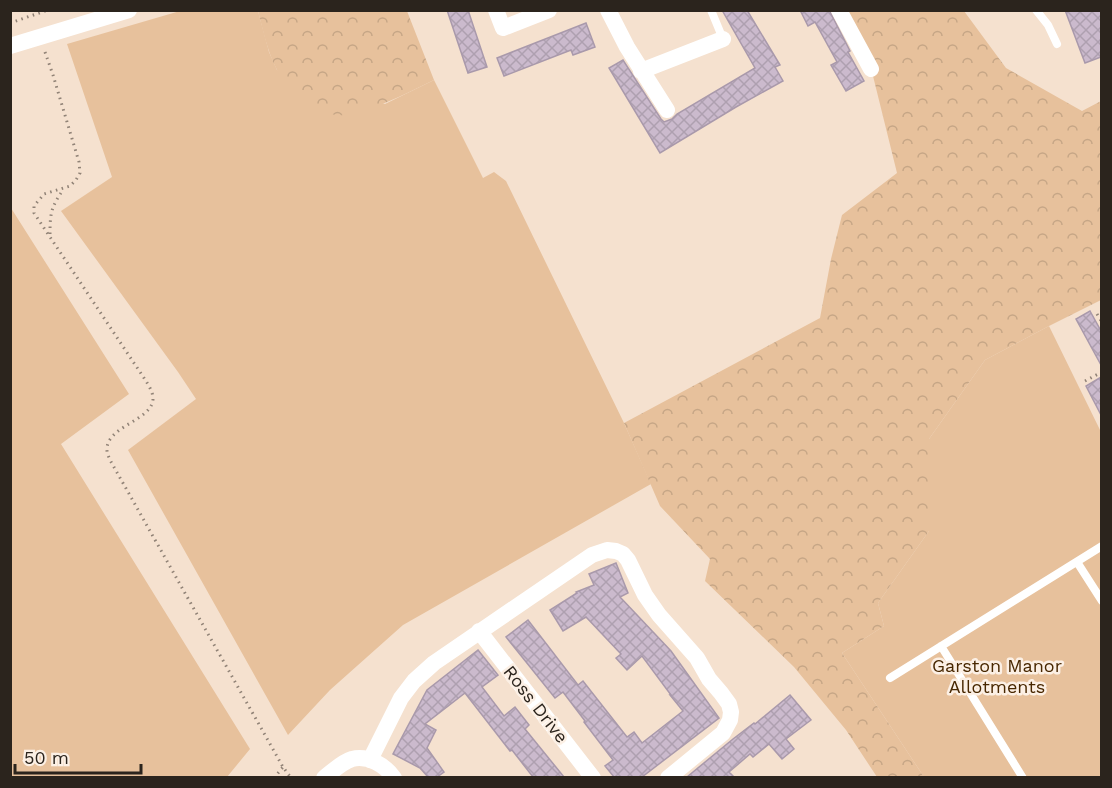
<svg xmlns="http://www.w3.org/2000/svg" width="1112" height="788" viewBox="0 0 1112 788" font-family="'Work Sans',sans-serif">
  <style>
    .green { fill: #e7c19c }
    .forest { fill: url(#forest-crowns) }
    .building { fill: url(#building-cross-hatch); stroke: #a999ab; stroke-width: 1.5 }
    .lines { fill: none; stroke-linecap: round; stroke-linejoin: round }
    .path { stroke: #908276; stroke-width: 3; stroke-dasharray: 1.5 4.5; stroke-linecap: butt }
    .lane { stroke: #fff; stroke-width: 8 }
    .street { stroke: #fff; stroke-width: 16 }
    .labels { text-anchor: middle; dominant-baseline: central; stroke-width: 5; stroke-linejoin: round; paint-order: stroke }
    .park-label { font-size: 18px; fill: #482700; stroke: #fcf0e5 }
    .street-label { font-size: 18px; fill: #2b241d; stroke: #fcf0e5 }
  </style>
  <defs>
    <pattern id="forest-crowns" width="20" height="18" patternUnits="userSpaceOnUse" patternTransform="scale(1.5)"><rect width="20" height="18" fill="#e7c19c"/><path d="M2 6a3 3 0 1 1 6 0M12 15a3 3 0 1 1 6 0" fill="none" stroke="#c6a686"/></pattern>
    <pattern id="building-cross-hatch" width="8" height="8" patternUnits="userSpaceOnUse" patternTransform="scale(1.5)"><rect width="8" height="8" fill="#cbbacd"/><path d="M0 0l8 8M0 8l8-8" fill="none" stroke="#aea0b0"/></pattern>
  </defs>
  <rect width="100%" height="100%" fill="#f5e1cf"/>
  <path class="green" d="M180 11H258L269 52 277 70 385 104 434 80 483 178 494 172 506 181 624 423 651 484 403 625 330 690 288 735 128 450 196 399 178 372 61 211 112 177 67 44Z
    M11 208 129 394 61 444 250 749 227 777H11Z
    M1049 326 1101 432V777H924L842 653 884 626 878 603 929 531V439L985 360Z"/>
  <path class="forest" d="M258 11H407L434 80C409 92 389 103 362 111 356 112 350 115 344 115 319 118 286 90 276 68 267 50 263 30 258 11Z
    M842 11H964L1006 68 1082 111 1101 101V300L1049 326 985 360 929 439V531L878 603 884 626 842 653 924 777H877L846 730 794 667 705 581 710 559 660 506 624 423 820 318 831 259 842 215 897 173 873 76Z"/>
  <path class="building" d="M447 10H468L487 67 468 73Z
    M722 10H747L780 65 775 67 783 81 736 107 660 153 609 68 623 60 661 119 664 122 672 119 677 114 755 68Z
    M800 10H829L850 51 848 52 864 81 846 91 831 65 837 62 815 22 808 26Z
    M1065 10H1101V57L1085 63Z
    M586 23 595 47 573 55 571 50 504 76 497 58Z
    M1090 311 1101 331V365L1076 319Z
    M1101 377V415L1086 386Z
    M616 563 628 593 620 597 671 651 719 718 642 777H614L605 766 613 760 584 722 585 721 563 692 555 698 506 637 528 620 578 685 583 681 627 737 634 732 642 743 683 711 670 695H671L642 656 627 670 616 658 621 654 586 617 563 631 550 610 577 593 576 592 594 585 589 574Z
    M478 650 498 675 482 687 504 716 515 707 529 725 525 729 564 777H533L512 750 510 751 465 693 425 724 436 730 427 748 444 772 437 777H428L420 768 393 754 427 690Z
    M790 695 811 720 786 739 794 749 782 759 769 744 753 757 750 754 729 772 734 777H687L733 739 754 723 755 724Z"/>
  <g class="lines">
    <path class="path" d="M10 23 48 10
      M45 52 53 75 79 162 80 173 76 180 70 186 44 194 34 206V213L146 381C149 386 153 392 153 399 152 421 105 426 107 451 107 454 109 457 110 460L283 767 291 778
      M50 234C50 214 51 207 63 190
      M1097 314 1102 322
      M1085 381 1102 372
      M274 778 283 767"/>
    <path class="lane" d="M711 10 723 39
      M1036 10 1048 25 1057 44
      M1077 562 1102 601
      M941 646 1023 778
      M890 678 1102 546"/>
    <path class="street" d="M496 10 503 28 549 10
      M608 10 627 47 667 110
      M839 10 871 69
      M10 46 129 10
      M641 71 723 39
      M479 631 593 778
      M370 760 401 698 414 681 434 663 592 555 607 550 616 551 623 554 628 560 645 595 659 615 697 658 709 679 721 693 729 704 731 712 730 720 723 733 668 778
      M324 778C333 771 342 762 352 759 368 755 385 765 394 778"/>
  </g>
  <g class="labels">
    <g class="park-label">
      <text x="997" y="665">Garston Manor<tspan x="997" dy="21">Allotments</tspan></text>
    </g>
    <g class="street-label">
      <text transform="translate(536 704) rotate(52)">Ross Drive</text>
    </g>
  </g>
  <rect width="1112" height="788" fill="none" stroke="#2b241d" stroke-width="24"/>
  <path d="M15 764v9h126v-9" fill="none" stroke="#2b241d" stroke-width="3"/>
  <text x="24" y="764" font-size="18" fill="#2b241d" stroke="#fcf0e5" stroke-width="4.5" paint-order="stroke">50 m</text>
</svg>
